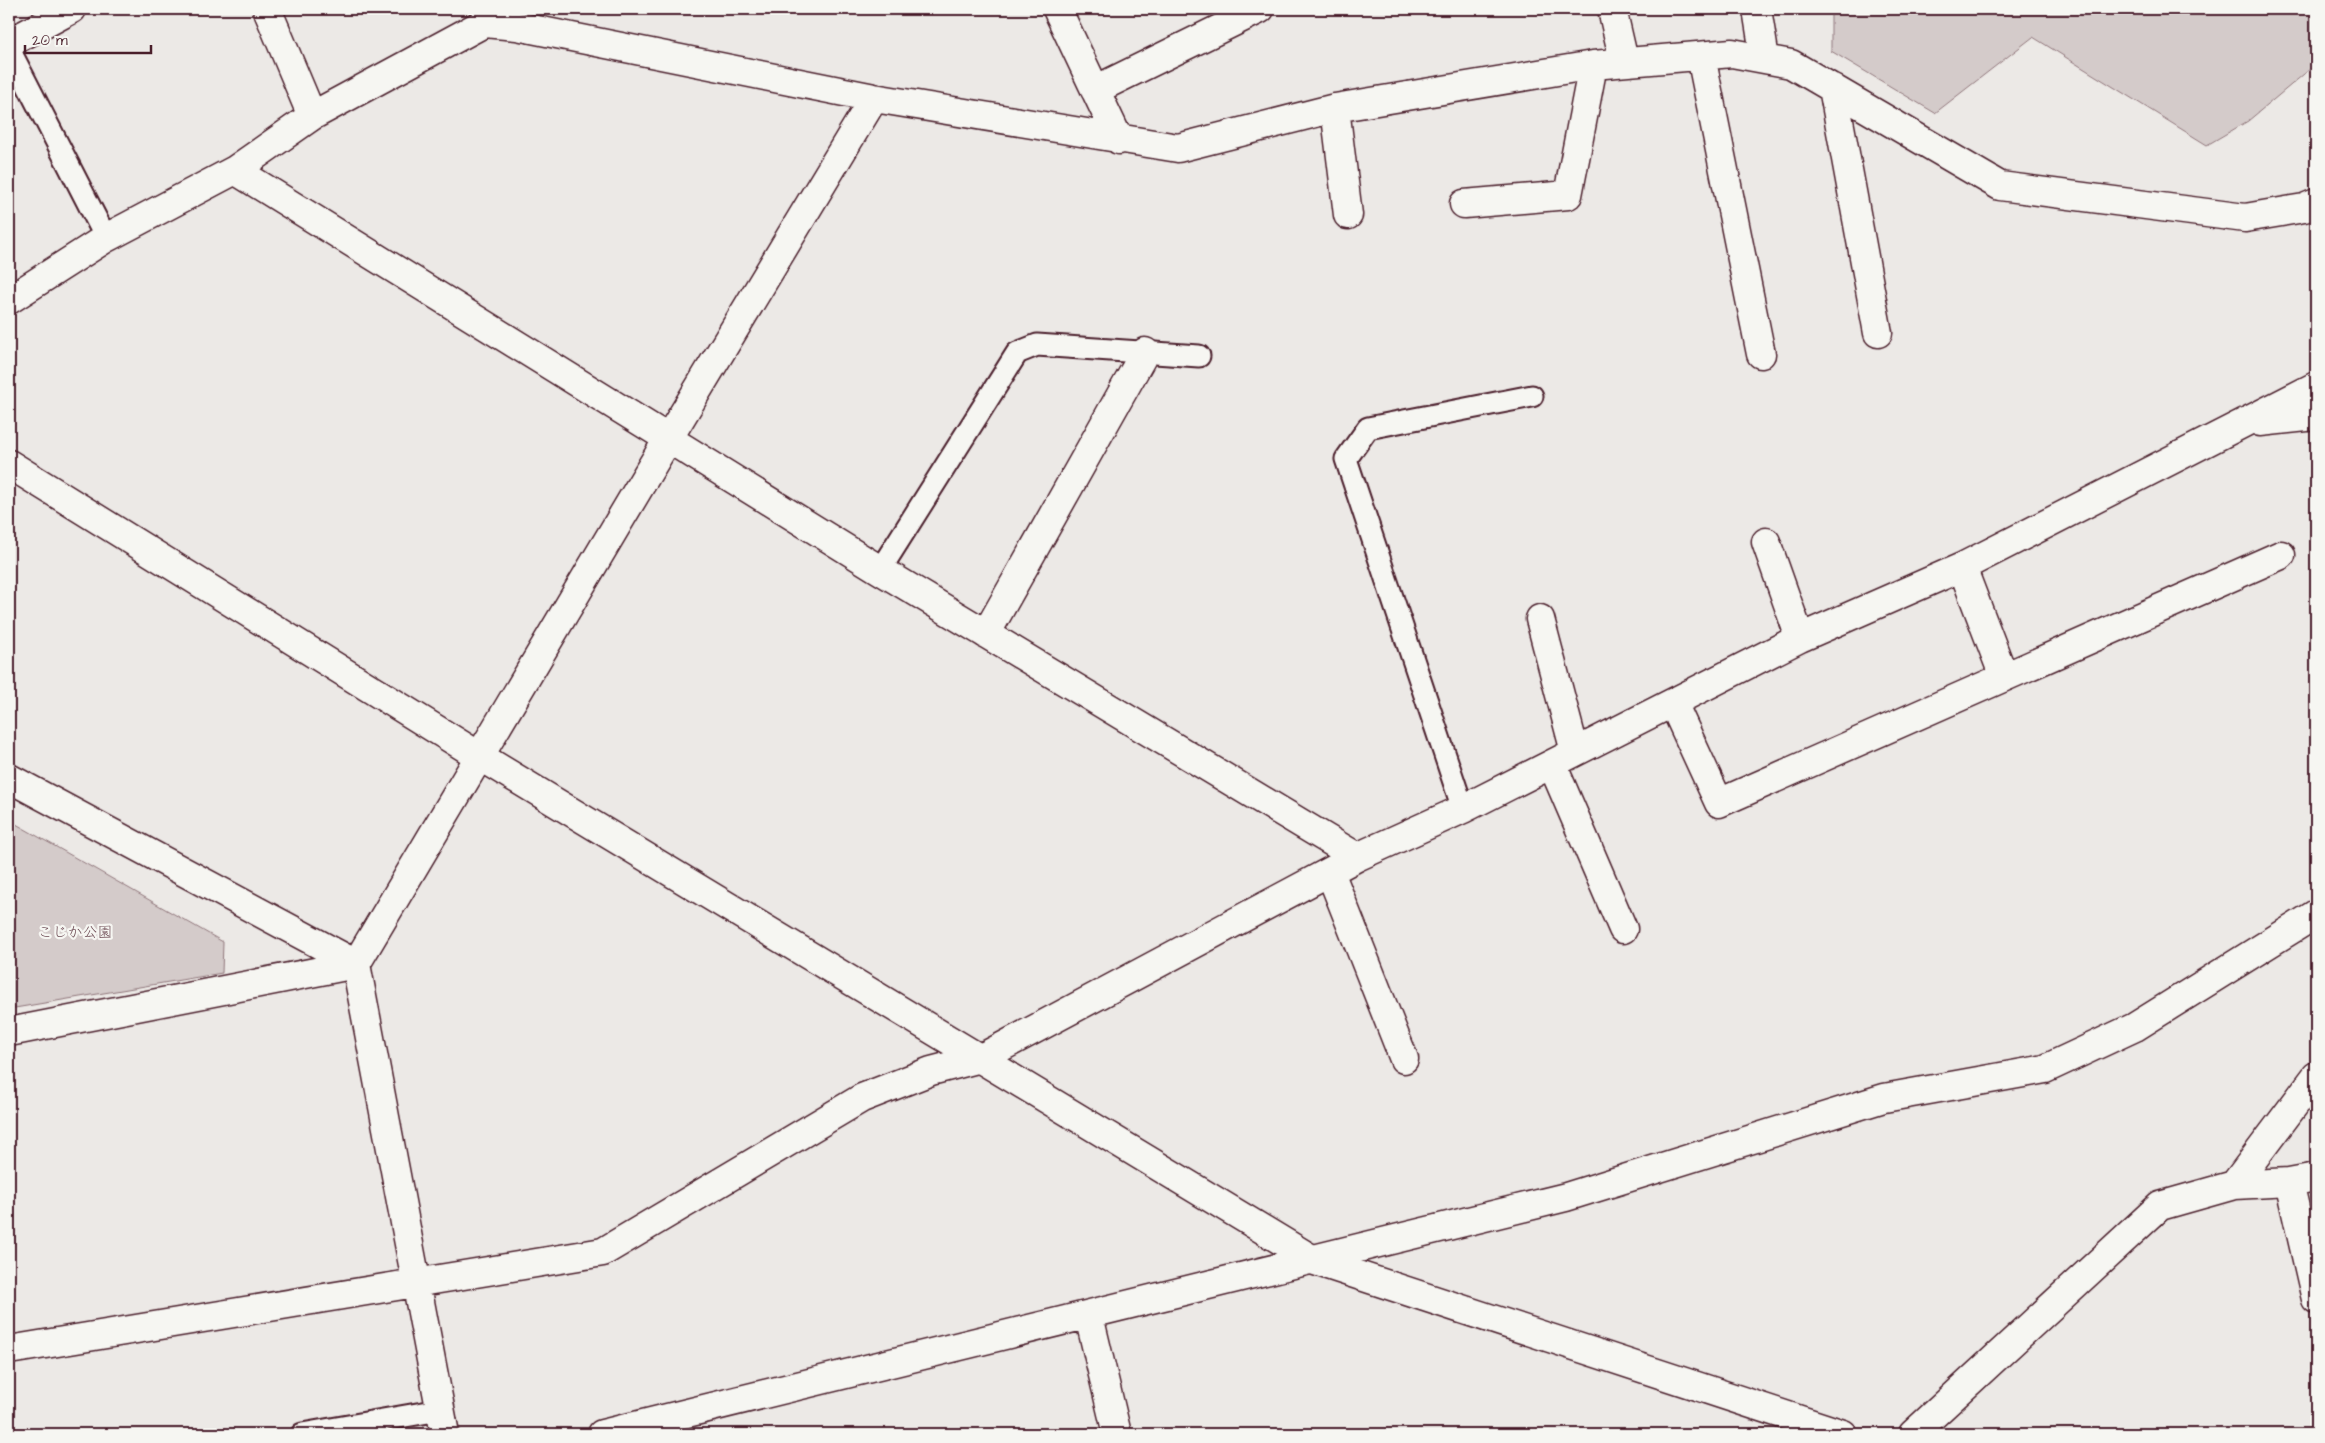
<svg xmlns="http://www.w3.org/2000/svg" width="2325" height="1443" viewBox="0 0 2325 1443" font-family="'Architects Daughter','Klee One',sans-serif">
  <style>
    .green { fill: #d4cbca; stroke: #8f757a }
    .lines { fill: none; stroke-linecap: round; stroke-linejoin: round }
    .service-casing { stroke: #4a1f2b; stroke-width: 25 }
    .minor-casing { stroke: #4a1f2b; stroke-width: 31 }
    .tertiary-casing { stroke: #4a1f2b; stroke-width: 31 }
    .service { stroke: #f6f6f2; stroke-width: 21 }
    .minor { stroke: #f6f6f2; stroke-width: 28 }
    .tertiary { stroke: #f6f6f2; stroke-width: 28 }
    .labels { text-anchor: middle; dominant-baseline: central; stroke-width: 4.5; stroke-linejoin: round; paint-order: stroke }
    .park-label { font-size: 15px; fill: #6c4a53; stroke: #f6f6f2 }
  </style>
  <rect width="100%" height="100%" fill="#ece9e6"/>
  <filter id="ink" filterUnits="userSpaceOnUse"><feTurbulence type="fractalNoise" baseFrequency=".02" numOctaves="2"/><feDisplacementMap in="SourceGraphic" scale="10" xChannelSelector="R" yChannelSelector="G"/><feConvolveMatrix kernelMatrix="1 2 1 2 8 2 1 2 1" color-interpolation-filters="sRGB"/></filter>
  <g filter="url(#ink)">
    <path class="green" d="M1831 9H2316V64L2248 121 2207 145 2033 37 1935 113 1831 51Z
      M9 820 223 942 222 973 9 1009Z"/>
    <g class="lines">
      <g class="service-casing">
        <path id="service" d="M9 49 106 238
          M880 570 1017 353 1037 345 1199 356
          M1463 809 1346 459 1368 428 1532 396
          M302 1434 440 1410"/>
      </g>
      <g class="minor-casing">
        <path id="minor" d="M267 9 312 116
          M1057 9 1119 140
          M1612 9 1624 61
          M1757 9 1765 59
          M9 43 72 9
          M1701 56 1761 354
          M1833 88 1878 333
          M1095 90 1260 9
          M1335 108 1348 215
          M235 170 880 570 1357 857
          M1464 204 1568 195 1593 65
          M9 300 106 238 235 170 312 116 484 23 517 26 874 98 1178 148 1335 108 1593 65 1732 53 1791 64 2000 186 2245 218 2304 208 2316 203
          M2260 422 2316 416
          M1766 542 1800 638
          M1962 567 2004 677
          M1540 619 1575 752
          M986 634 1145 352
          M1673 703 1719 803 2281 555
          M1552 764 1623 929
          M9 778 356 964
          M1330 872 1404 1059
          M9 1032 356 964
          M2289 1182 2316 1299
          M2234 1185 2316 1076
          M1089 1316 1117 1434
          M9 1350 603 1252 862 1098 931 1071 981 1058 1357 857 1463 809 1800 638 1962 567 2316 386
          M445 1434 356 964 668 439 874 98
          M602 1434 1566 1197 1884 1098 2045 1069 2135 1027 2316 914
          M1913 1434 2160 1206 2234 1185 2289 1182 2316 1177"/>
      </g>
      <g class="tertiary-casing">
        <path id="tertiary" d="M9 464 479 756 1315 1261 1843 1434"/>
      </g>
      <use href="#service" class="service"/>
      <use href="#minor" class="minor"/>
      <use href="#tertiary" class="tertiary"/>
    </g>
  </g>
  <g class="labels">
    <g class="park-label">
      <text x="75" y="932">こじか公園</text>
    </g>
  </g>
  <rect width="2325" height="1443" fill="none" stroke="#f6f6f2" stroke-width="30"/>
  <rect x="15" y="15" width="2295" height="1413" fill="none" stroke="#4a1f2b" stroke-width="2" filter="url(#ink)"/>
  <path d="M25 45v8h126v-8" fill="none" stroke="#4a1f2b" stroke-width="2.5"/>
  <text x="32" y="45" font-size="15" fill="#4a1f2b" stroke="#f6f6f2" stroke-width="4" paint-order="stroke">20 m</text>
</svg>
